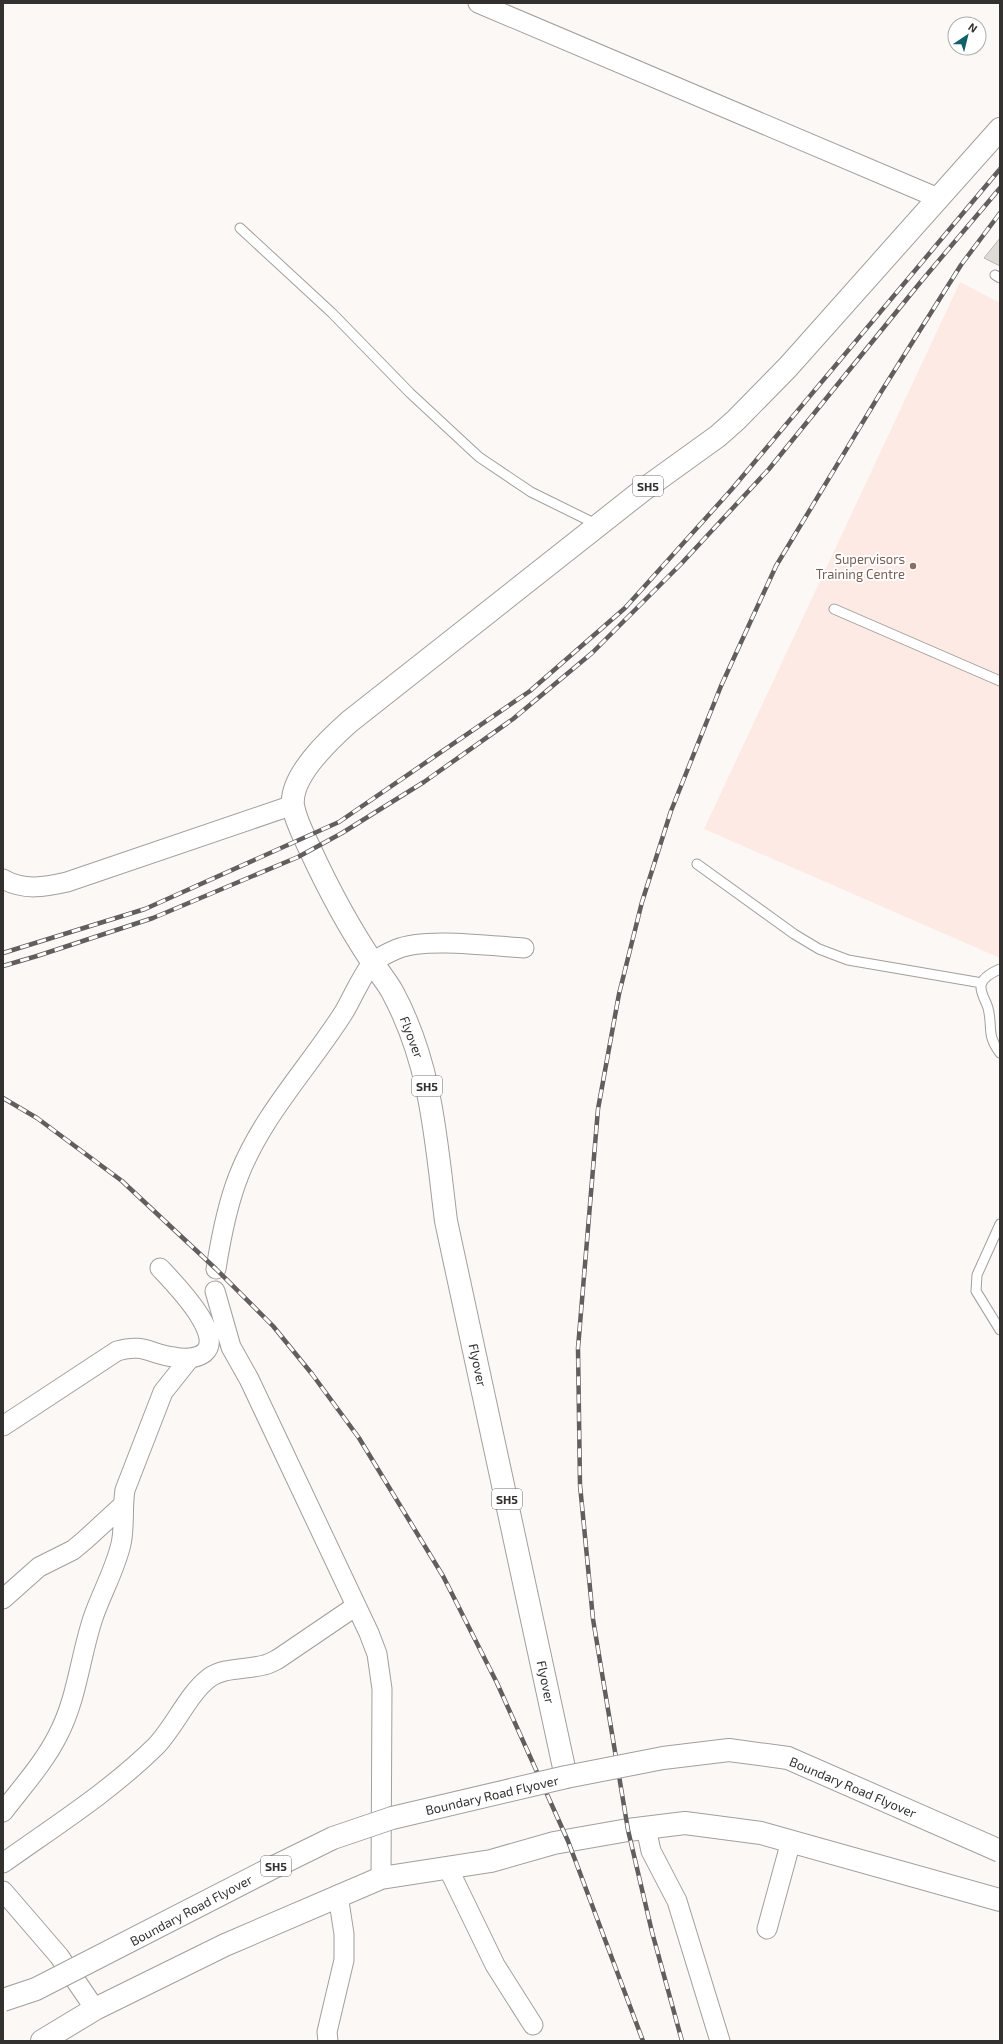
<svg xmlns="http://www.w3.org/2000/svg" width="1003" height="2044" viewBox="0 0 1003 2044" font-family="'Exo 2',sans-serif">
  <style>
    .education { fill: #feeae4 }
    .building { fill: #dedbd7; stroke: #b9b5b2 }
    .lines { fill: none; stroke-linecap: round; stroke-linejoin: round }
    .lane-casing { stroke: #a29f9c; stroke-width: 11 }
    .street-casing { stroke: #a29f9c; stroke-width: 21 }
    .secondary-casing { stroke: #a29f9c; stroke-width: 24 }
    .primary-casing { stroke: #a29f9c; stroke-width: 24 }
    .lane { stroke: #fff; stroke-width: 9 }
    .street { stroke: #fff; stroke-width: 19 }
    .secondary { stroke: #fff; stroke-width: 22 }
    .primary { stroke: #fff; stroke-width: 22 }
    .rail-casing { stroke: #615e5d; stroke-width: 4.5 }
    .rail { stroke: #fff; stroke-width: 3; stroke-dasharray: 9; stroke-linecap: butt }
    .primary-bridge-casing { stroke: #a29f9c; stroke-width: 24; stroke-linecap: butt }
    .primary-bridge { stroke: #fff; stroke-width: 22 }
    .education-dot { fill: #8d6e63; stroke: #fff; stroke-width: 1.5 }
    .labels { text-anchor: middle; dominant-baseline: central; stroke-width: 3.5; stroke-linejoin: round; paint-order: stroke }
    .shield { fill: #fff; stroke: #706f6e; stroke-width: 1 }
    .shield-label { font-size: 12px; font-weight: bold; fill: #333130 }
    .education-label { font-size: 13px; fill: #785e54; stroke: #fff; text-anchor: end }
    .street-label { font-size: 13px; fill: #333130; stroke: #fff }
  </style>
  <rect width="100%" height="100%" fill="#fcf8f5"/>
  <path class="education" d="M960 282 1000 303V958L704 829Z"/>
  <path class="building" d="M1000 238V266L984 258Z"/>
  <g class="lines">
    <g class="lane-casing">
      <path id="lane" d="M240 228 332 313 410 393 479 457 531 492 598 525
        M995 275 1000 278
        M834 609 1000 681
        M697 864 794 934 819 949 848 960 982 983
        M1000 969C993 972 983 977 981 985 980 993 986 1001 988 1008 993 1027 986 1035 1000 1053
        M1000 1224 977 1275 976 1291 1000 1330"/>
    </g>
    <g class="street-casing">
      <path id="street" d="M478 3 938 198
        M3 879C24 891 45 887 67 882L293 805
        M216 1269C221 1237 227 1205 239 1175 263 1114 310 1066 344 1012 350 1002 366 968 373 962 380 957 390 952 397 949 425 937 491 946 524 948
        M215 1291 231 1347 249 1379 369 1633 377 1654 382 1689 381 1878
        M3 1426 117 1351C145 1343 149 1354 174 1357 183 1359 196 1359 204 1353 226 1335 172 1281 160 1268
        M3 1599 39 1567 73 1550 85 1540 122 1506
        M3 1812C22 1787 44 1763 58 1735 77 1699 80 1657 93 1618 101 1594 115 1570 121 1544 125 1526 122 1508 125 1490L163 1392 190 1358
        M646 1828 651 1851 677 1901 720 2041
        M3 1863C55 1826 109 1792 155 1747 174 1728 188 1694 209 1678 224 1667 246 1670 264 1665 269 1664 274 1661 278 1659L356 1606
        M448 1868 495 1965 533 2025
        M3 1891 59 1956 95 2009
        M767 1929 791 1841
        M328 2041 327 2032 344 1960V1934L338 1895"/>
    </g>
    <g class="secondary-casing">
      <path id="secondary" d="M42 2041 95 2009 225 1945 381 1878 491 1861 554 1843 628 1830 685 1823 761 1833 1000 1900"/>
    </g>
    <g class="primary-casing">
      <path id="primary" d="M566 1777 446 1221C436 1141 432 1066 393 993 388 983 379 973 373 963 350 929 326 884 309 847 303 834 295 819 293 805 290 776 330 739 349 722L643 490 718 436 736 420 788 367 1000 129"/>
    </g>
    <use href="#lane" class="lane"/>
    <use href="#street" class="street"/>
    <use href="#secondary" class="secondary"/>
    <use href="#primary" class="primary"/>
    <g class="rail-casing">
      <path id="rail" d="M3 953 145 909 339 822 530 691 625 608 732 489 1000 169
        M3 966 37 956 153 918 298 857 342 833 424 782 513 719 592 653 681 564 769 469 919 284 1000 188
        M3 1098 37 1118 122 1181 216 1269 273 1326 312 1374 359 1438 443 1576 497 1683 568 1841 643 2041
        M682 2041 652 1932 628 1830 593 1619 580 1485 578 1348 598 1109 619 994 642 902 671 811 721 686 776 566 881 392 961 265 1000 213"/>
    </g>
    <use href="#rail" class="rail"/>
    <g class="primary-bridge-casing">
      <path id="primary-bridge" d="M3 2000 36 1989 272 1868 333 1838 392 1818 566 1777 663 1758 729 1750 788 1758 1000 1851"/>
    </g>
    <use href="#primary-bridge" class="primary-bridge"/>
  </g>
  <circle class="education-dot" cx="913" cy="566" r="4"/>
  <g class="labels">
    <g class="shield">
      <rect x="633" y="476" width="30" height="20" rx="3"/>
      <rect x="412" y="1076" width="30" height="20" rx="3"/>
      <rect x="492" y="1489" width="30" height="20" rx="3"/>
      <rect x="261" y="1856" width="30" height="20" rx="3"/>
    </g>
    <g class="shield-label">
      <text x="648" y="486">SH5</text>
      <text x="427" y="1086">SH5</text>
      <text x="507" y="1499">SH5</text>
      <text x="276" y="1866">SH5</text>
    </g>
    <g class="education-label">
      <text x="905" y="559">Supervisors<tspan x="905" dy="15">Training Centre</tspan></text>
    </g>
    <g class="street-label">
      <text transform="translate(412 1037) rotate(69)">Flyover</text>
      <text transform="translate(478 1365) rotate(78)">Flyover</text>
      <text transform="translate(546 1682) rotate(78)">Flyover</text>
      <text transform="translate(853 1787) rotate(23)">Boundary Road Flyover</text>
      <text transform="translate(492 1795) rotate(-13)">Boundary Road Flyover</text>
      <text transform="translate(191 1910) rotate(-28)">Boundary Road Flyover</text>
    </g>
  </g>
  <rect width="1003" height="2044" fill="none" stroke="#333130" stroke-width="8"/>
  <g transform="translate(967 36) rotate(35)"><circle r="19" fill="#ffffff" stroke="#adadac"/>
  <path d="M0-3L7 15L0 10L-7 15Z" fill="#12616a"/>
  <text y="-6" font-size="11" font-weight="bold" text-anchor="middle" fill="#333130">N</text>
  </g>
</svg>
